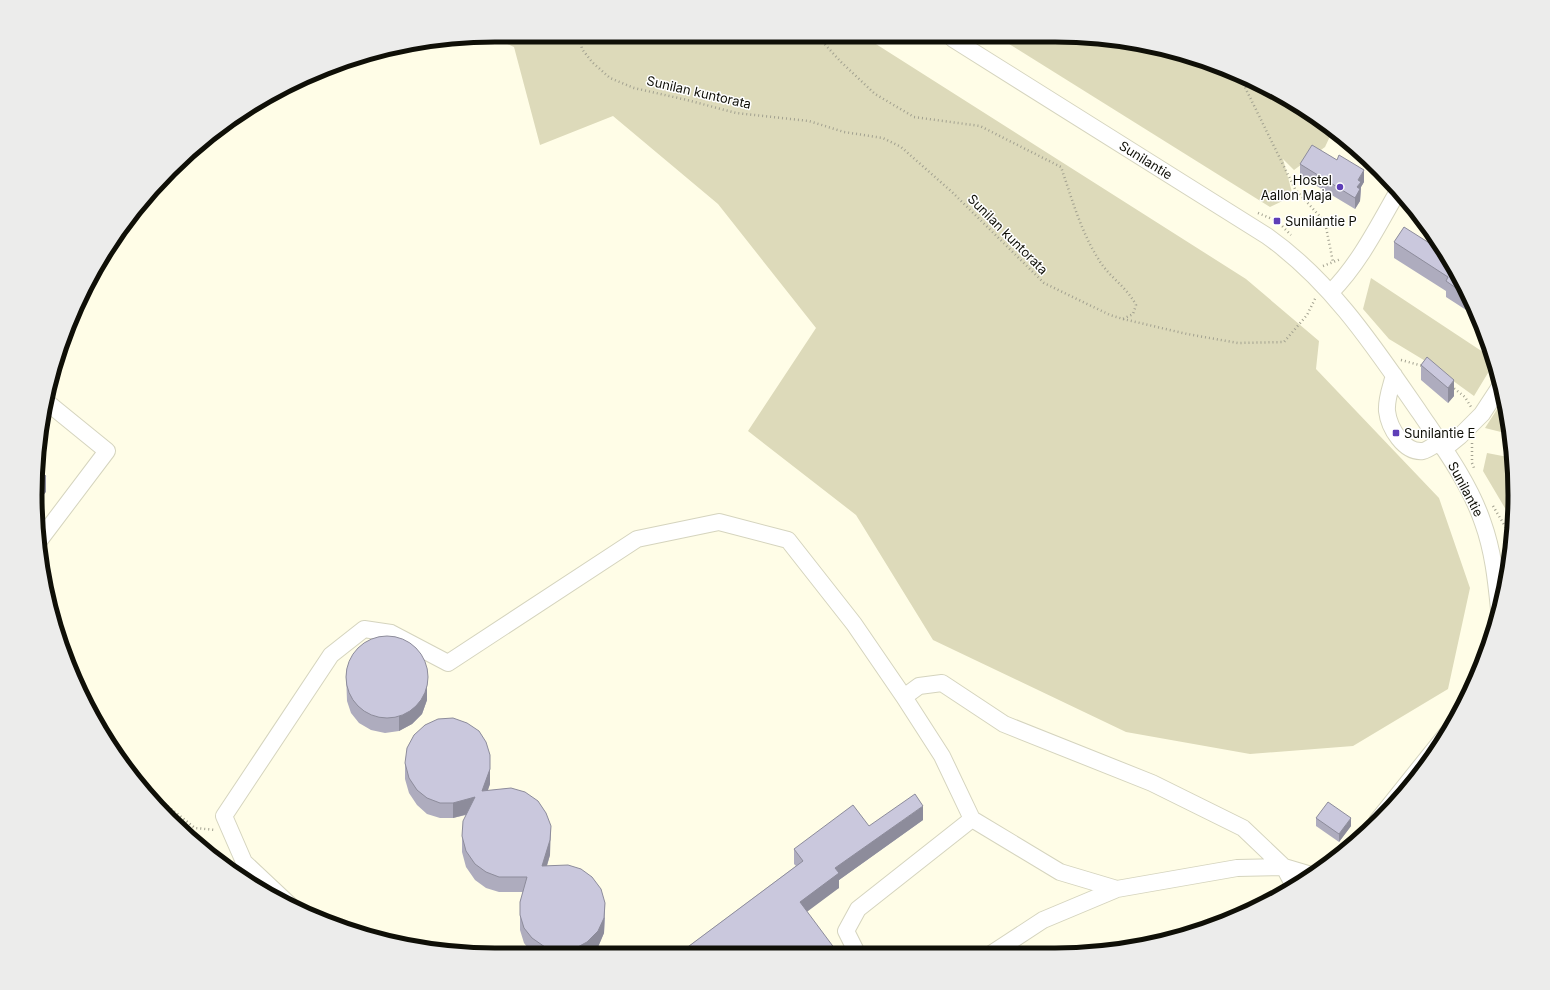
<svg xmlns="http://www.w3.org/2000/svg" width="1550" height="990" viewBox="0 0 1550 990" font-family="Inter,sans-serif">
  <style>
    .green { fill: #dddaba }
    .lines { fill: none; stroke-linecap: round; stroke-linejoin: round }
    .minor-casing { stroke: #d5d4be; stroke-width: 18 }
    .path { stroke: #a2a190; stroke-width: 2.5; stroke-dasharray: 1 3; stroke-linecap: butt }
    .minor { stroke: #fff; stroke-width: 16 }
    .wall { fill: #aeacbe }
    .shaded-wall { fill: #8d8c9b }
    .building { fill: #cac8dd; stroke: #8d8c9b }
    .poi-dot { fill: #5e3eb7; stroke: #fff; stroke-width: 1.5 }
    .labels { text-anchor: middle; dominant-baseline: central; stroke-width: 3; stroke-linejoin: round; paint-order: stroke }
    .street-label { font-size: 13px; fill: #0f0f07; stroke: #fff }
    .poi-label { font-size: 13px; fill: #0f0f07; stroke: #fff; text-anchor: start }
    .rim { fill: none; stroke: #0f0f07; stroke-width: 5 }
  </style>
  <rect width="100%" height="100%" fill="#fffde7"/>
  <path class="green" d="M496 39H868L1246 279 1319 341 1316 369 1439 498 1470 588 1448 689 1353 746 1250 754 1126 732 933 640 856 515 748 431 816 328 718 204 613 116 540 145 514 47Z
    M1001 39H1115L1231 70 1264 86 1265 90 1332 132 1325 147 1294 170 1283 159 1293 196 1270 207Z
    M1371 278 1492 358 1494 363 1474 396 1427 362 1389 339 1363 309Z
    M1503 400 1509 434 1485 428Z
    M1487 453 1513 458 1514 465 1512 520 1483 471Z"/>
  <g class="lines">
    <g class="minor-casing">
      <path id="minor" d="M953 39 1267 236C1332 282 1375 348 1420 413 1443 447 1470 484 1483 523 1493 551 1496 579 1499 609
        M1331 292C1359 264 1378 226 1398 191
        M1394 375C1391 387 1386 399 1387 411 1389 428 1404 453 1423 451 1428 450 1434 445 1439 442
        M1444 449 1460 436 1482 414 1501 385
        M39 541 107 451 48 403
        M904 697 919 686 942 683 1004 724 1152 783 1243 828 1284 867 1311 875
        M1377 821 1449 731
        M292 907 244 862 224 816 331 655 364 629 391 633 448 663 637 539 719 522 788 540 854 624 904 697 942 756 972 819 1060 872 1117 889 1237 868 1284 867 1294 886
        M857 953 846 931 858 909 972 819
        M991 954 1043 920 1117 889"/>
    </g>
    <path class="path" d="M580 39 582 49 592 62 610 78 634 88 687 100 736 113 809 121 844 132 883 138 901 147 952 192 1044 283 1110 315 1123 319 1133 314 1136 305C1126 286 1109 277 1099 260 1081 232 1072 199 1061 167L980 126 914 117 875 94 841 62 820 39
      M1238 73 1295 189 1325 222 1333 262
      M1258 213 1277 221 1291 235
      M1323 266 1341 259
      M1123 319 1187 334 1238 343 1284 342 1307 315 1316 297
      M1401 360 1423 366
      M1451 386 1465 397 1471 407
      M1472 443V463L1474 468
      M1493 506 1512 538
      M145 793 150 792 195 828 216 830"/>
    <use href="#minor" class="minor"/>
  </g>
  <path class="wall" d="M1300 164 1364 182 1361 187 1360 201 1355 209 1300 176Z
    M1394 242 1442 251 1467 291 1477 317 1446 297V291L1394 258Z
    M1427 357 1454 396 1448 403 1421 380V365Z
    M346 673 427 686V700L422 714 412 724 399 731 385 733 371 730 359 723 351 713 347 701Z
    M405 763 490 784 488 790 550 855 547 866 605 918 604 933 598 947 593 952H531L524 943 520 930V902L523 892H499L486 888 475 880 466 867 462 852V836L466 815 453 818H440L427 814 417 805 409 793 405 779Z
    M1316 818 1351 826 1339 842 1316 826Z
    M923 820 839 880V888L681 952 796 866 794 864V849L869 826Z"/>
  <path class="shaded-wall" d="M1364 170V182L1361 187 1360 201 1355 209V198L1358 180Z
    M1454 380V396L1448 403V388Z
    M46 476V492L36 504V488Z
    M427 671V700L422 714 412 724 399 731V716Z
    M490 755V784L482 806V791Z
    M475 797V812L453 818V803Z
    M923 806V820L839 880V888L800 917V902L835 868Z
    M1351 818V826L1339 842V834Z
    M551 826 550 855 542 881V866Z
    M605 903 604 933 598 947 593 952H574V949Z"/>
  <path class="building" d="M1312 145 1337 160 1339 155 1364 170 1358 180 1361 182 1357 187 1360 189 1355 198 1300 164Z
    M1404 227 1442 251 1467 291 1469 297 1446 281 1448 277 1394 242Z
    M1427 357 1454 380 1448 388 1421 365Z
    M36 468 46 476 36 488Z
    M346 677a41 41 0 1 1 82 0a41 41 0 1 1-82 0Z
    M453 718 467 723 479 731 486 742 490 755V769L482 791 511 788 525 792 538 801 546 813 551 826 550 840 542 866 568 865 581 869 592 877 601 889 605 903 604 918 598 931 587 942 574 949 559 950 545 947 532 938 524 928 520 915V902L527 877H499L486 872 475 864 466 851 462 836 463 821 475 797 453 803H440L427 798 417 790 409 778 405 763 407 748 414 735 425 725 438 719Z
    M915 794 923 806 835 868 839 873 800 902 838 953 681 952 803 861 794 849 853 805 869 826Z
    M1328 802 1351 818 1339 834 1316 818Z"/>
  <g class="poi-dot">
    <circle cx="1340" cy="187" r="4"/>
    <rect x="1273" y="217" width="8" height="8" rx="2"/>
    <rect x="1392" y="429" width="8" height="8" rx="2"/>
  </g>
  <g class="labels">
    <g class="street-label">
      <text transform="translate(699 92) rotate(13)">Sunilan kuntorata</text>
      <text transform="translate(1146 160) rotate(32)">Sunilantie</text>
      <text transform="translate(1008 234) rotate(45)">Sunilan kuntorata</text>
      <text transform="translate(1466 489) rotate(62)">Sunilantie</text>
    </g>
    <g class="poi-label">
      <text x="1332" y="180" text-anchor="end">Hostel<tspan x="1332" dy="15">Aallon Maja</tspan></text>
      <text x="1285" y="221">Sunilantie P</text>
      <text x="1404" y="433">Sunilantie E</text>
    </g>
  </g>
  <path d="M0 0H1550V990H0ZM495 42H1055A453 453 0 0 1 1508 495V495A453 453 0 0 1 1055 948H495A453 453 0 0 1 42 495V495A453 453 0 0 1 495 42Z" fill="#ececeb" fill-rule="evenodd"/>
  <path class="rim" d="M495 42H1055A453 453 0 0 1 1508 495V495A453 453 0 0 1 1055 948H495A453 453 0 0 1 42 495V495A453 453 0 0 1 495 42Z"/>
</svg>
